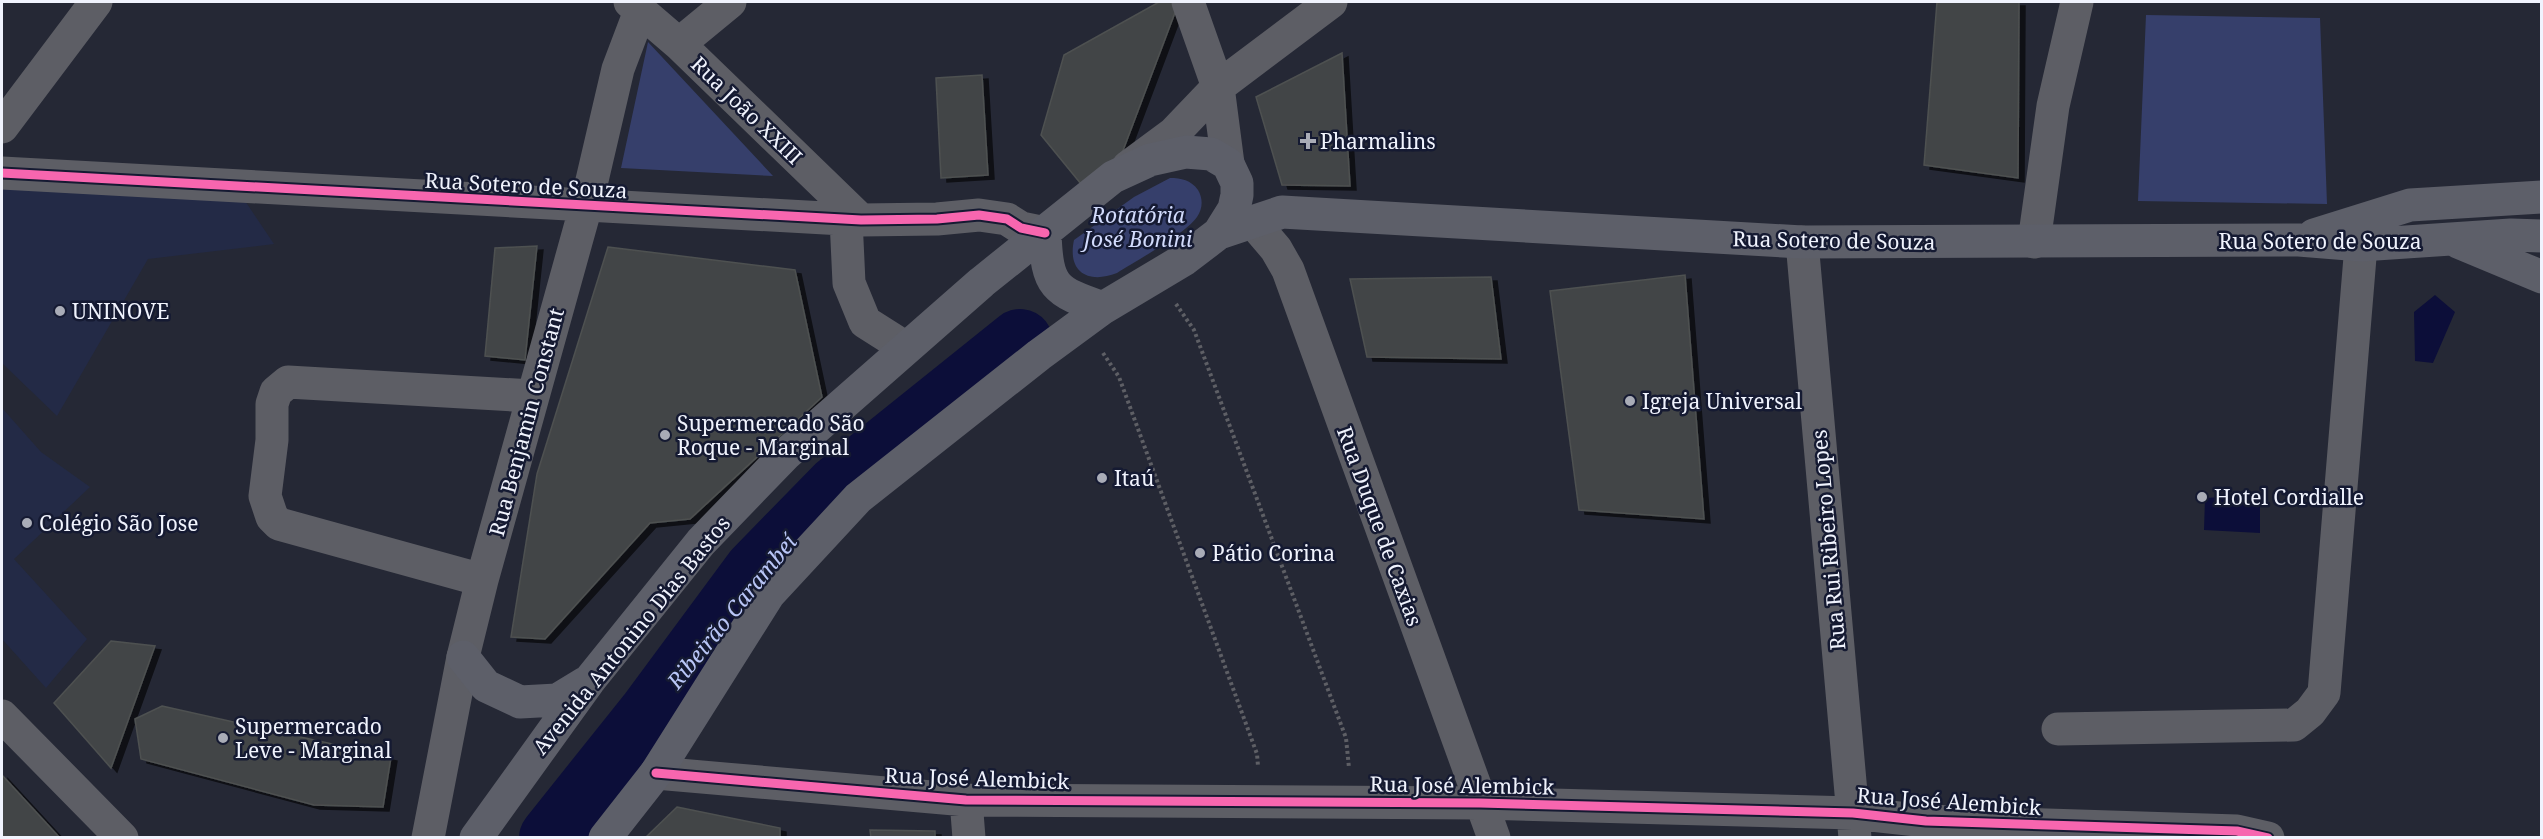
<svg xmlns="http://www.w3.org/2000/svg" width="2543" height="839" viewBox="0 0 2543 839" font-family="'Noto Serif',serif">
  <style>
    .built { fill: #232a46 }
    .green { fill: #363f6b }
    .water { fill: #0c0e39 }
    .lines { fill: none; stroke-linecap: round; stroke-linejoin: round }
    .river { stroke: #0c0e39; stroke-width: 66 }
    .building { fill: #434546; stroke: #4e5151; stroke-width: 1.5; filter: url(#shadow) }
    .path { stroke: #5e5f65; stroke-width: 4; stroke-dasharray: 3 3; stroke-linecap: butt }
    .minor { stroke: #5d5e65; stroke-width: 33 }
    .major { stroke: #5d5f69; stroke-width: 33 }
    .cycleway-casing { stroke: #151a32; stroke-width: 13 }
    .cycleway { stroke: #f766af; stroke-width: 9 }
    .poi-dot { fill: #a9acb7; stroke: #151a32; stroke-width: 2 }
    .labels { text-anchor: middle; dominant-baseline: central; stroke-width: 5; stroke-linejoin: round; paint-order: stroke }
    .street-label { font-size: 21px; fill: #f0f3fd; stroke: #151a32 }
    .poi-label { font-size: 21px; fill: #f0f3fd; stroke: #151a32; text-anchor: start }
    .park-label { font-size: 21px; font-style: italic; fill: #d2dbfc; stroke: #151a32 }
    .water-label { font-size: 22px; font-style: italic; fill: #b9c6f7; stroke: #151a32 }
  </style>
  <defs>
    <filter id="shadow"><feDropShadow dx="6" dy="4" stdDeviation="0" flood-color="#0009"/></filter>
  </defs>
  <rect width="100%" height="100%" fill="#252835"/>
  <path class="built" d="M2 173 235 186 274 244 148 259 57 416 2 363Z
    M2 408 41 452 90 487 14 559 87 639 46 688 2 639Z"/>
  <path class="green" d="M2146 15 2320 18 2327 204 2138 201Z
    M648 42 773 176 621 168Z
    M1170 178C1181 178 1191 180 1198 190 1203 198 1203 209 1197 217 1184 235 1137 260 1117 273 1089 284 1067 273 1074 240L1134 197Z"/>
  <path class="water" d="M2435 295 2455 312 2433 363 2415 361 2414 312Z
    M2260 495V533L2204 530 2205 498Z"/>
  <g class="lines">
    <path class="river" d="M552 838 651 714 756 572 838 488 1020 342"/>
  </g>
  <path class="building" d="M1159 2H1179L1113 177 1090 195 1041 135 1064 55Z
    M1937 2H2019L2018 178 1924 165Z
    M1342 53 1350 186 1282 185 1256 97Z
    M982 75 988 175 941 178 936 78Z
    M537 246 525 360 485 356 495 248Z
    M608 247 795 270 822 397 690 519 650 523 545 639 511 637 537 474Z
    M1685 275 1704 519 1579 510 1550 291Z
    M1491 277 1501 359 1367 357 1350 279Z
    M111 641 155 646 111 768 54 703Z
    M162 706 391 757 383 807 314 805 141 759 135 719Z
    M2 775 60 838H2Z
    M677 807 780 828V838H645Z
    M870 830 935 831V838H871Z"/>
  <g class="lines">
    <path class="path" d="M1176 304 1194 330 1346 738 1349 768
      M1103 353 1119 377 1257 754 1258 766"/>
    <path class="minor" d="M630 2 679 44 861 220
      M1188 2 1218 87 1228 164
      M679 44 730 2
      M2 127 96 2
      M1128 167 1174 133 1218 87 1331 2
      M2 173 861 220 937 219 979 215 1007 219 1021 228 1045 233
      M846 219 849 283 865 322 906 348
      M1253 222 1276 249 1288 270 1494 838
      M1802 242 1855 838
      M2034 242 2053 106 2077 2
      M482 580 279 524 272 517 265 496 272 440V404L276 392 288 382 532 396
      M2 716 122 838
      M2058 729 2294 725 2310 712 2324 693 2361 245
      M656 773 966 800 1480 803 1853 813 1926 821 2237 831 2268 838
      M966 800 969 838
      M428 838 463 657 482 580 586 206 618 69 640 11"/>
    <path class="major" d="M1219 233 1282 212 1802 242 2299 240 2361 245 2511 235 2542 236
      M2314 235 2410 205 2542 197
      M2458 242 2542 277
      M463 657 486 686 520 702 557 700 585 683
      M476 838 589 681 701 542 786 454 982 282 1113 177 1150 160 1186 152 1211 154 1228 164 1237 183V195L1234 209 1219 233 1185 259 1103 308C1054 291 1047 287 1045 233
      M605 838 656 773 769 594 858 498 1039 355 1103 308"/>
    <g class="cycleway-casing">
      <path id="cycleway" d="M2 173 861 220 937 219 979 215 1007 219 1021 228 1045 233
        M656 773 966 800 1480 803 1853 813 1926 821 2237 831 2268 838"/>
    </g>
    <use href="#cycleway" class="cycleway"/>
  </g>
  <g class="poi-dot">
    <path d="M1305 132h6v6h6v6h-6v6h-6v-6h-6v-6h6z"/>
    <circle cx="60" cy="311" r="6"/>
    <circle cx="1630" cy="401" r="6"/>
    <circle cx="665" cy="435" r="6"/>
    <circle cx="1102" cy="478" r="6"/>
    <circle cx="2202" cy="497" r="6"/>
    <circle cx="27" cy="523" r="6"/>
    <circle cx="1200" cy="553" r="6"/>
    <circle cx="223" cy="738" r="6"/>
  </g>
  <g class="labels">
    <g class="street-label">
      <text transform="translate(747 110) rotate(44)">Rua João XXIII</text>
      <text transform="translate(526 185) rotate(3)">Rua Sotero de Souza</text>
      <text transform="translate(1834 240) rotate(1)">Rua Sotero de Souza</text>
      <text x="2320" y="241">Rua Sotero de Souza</text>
      <text transform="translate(526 422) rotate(-75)">Rua Benjamin Constant</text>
      <text transform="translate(1380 526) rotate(70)">Rua Duque de Caxias</text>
      <text transform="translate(1828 540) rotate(-95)">Rua Rui Ribeiro Lopes</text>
      <text transform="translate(631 635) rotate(-51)">Avenida Antonino Dias Bastos</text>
      <text transform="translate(977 778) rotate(2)">Rua José Alembick</text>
      <text transform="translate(1462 785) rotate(1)">Rua José Alembick</text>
      <text transform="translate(1949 801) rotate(4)">Rua José Alembick</text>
    </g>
    <g class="poi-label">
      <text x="1320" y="141">Pharmalins</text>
      <text x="72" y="311">UNINOVE</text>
      <text x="1642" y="401">Igreja Universal</text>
      <text x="677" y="423">Supermercado São<tspan x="677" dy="24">Roque - Marginal</tspan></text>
      <text x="1114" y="478">Itaú</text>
      <text x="2214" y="497">Hotel Cordialle</text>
      <text x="39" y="523">Colégio São Jose</text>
      <text x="1212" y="553">Pátio Corina</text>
      <text x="235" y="726">Supermercado<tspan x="235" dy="24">Leve - Marginal</tspan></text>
    </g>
    <g class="park-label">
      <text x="1138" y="215">Rotatória<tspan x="1138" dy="24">José Bonini</tspan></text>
    </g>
    <g class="water-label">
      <text transform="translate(731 611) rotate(-51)">Ribeirão Carambeí</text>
    </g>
  </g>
  <rect width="2543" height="839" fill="none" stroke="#f0f3fd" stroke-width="6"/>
</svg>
